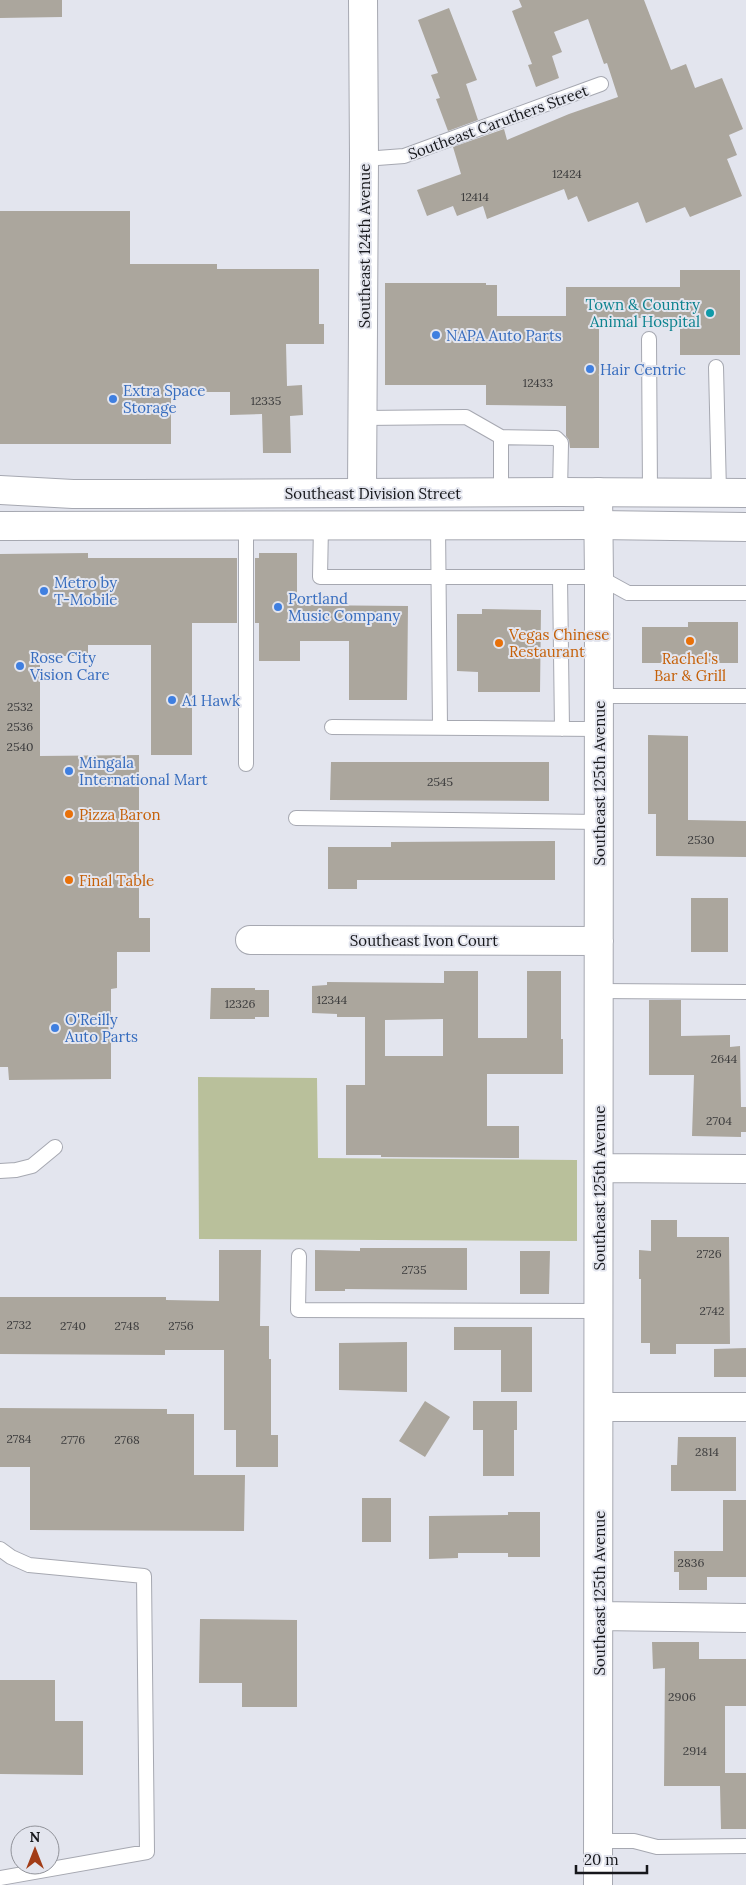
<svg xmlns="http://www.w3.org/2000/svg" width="746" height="1885" viewBox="0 0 746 1885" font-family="Lora,serif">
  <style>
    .green { fill: #b9c09b }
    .building { fill: #aba69d; fill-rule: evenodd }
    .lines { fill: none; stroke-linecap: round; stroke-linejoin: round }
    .service-casing { stroke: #a6a8b1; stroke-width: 16 }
    .minor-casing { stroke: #a6a8b1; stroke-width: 30 }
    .primary-casing { stroke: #a6a8b1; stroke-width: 30 }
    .service { stroke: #fff; stroke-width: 14 }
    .minor { stroke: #fff; stroke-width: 28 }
    .primary { stroke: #fff; stroke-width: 28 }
    .culture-dot { fill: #0f9aa8; stroke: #e3e5ee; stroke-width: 2 }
    .shop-dot { fill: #3f7fe0; stroke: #e3e5ee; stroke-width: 2 }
    .food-dot { fill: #e8710a; stroke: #e3e5ee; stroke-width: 2 }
    .labels { text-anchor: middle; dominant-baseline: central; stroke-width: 4; stroke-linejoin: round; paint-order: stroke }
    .number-label { font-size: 12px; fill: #3b3b3c }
    .street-label { font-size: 15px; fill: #16171b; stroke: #e3e5ee }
    .culture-label { font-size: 15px; fill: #0d838f; stroke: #e3e5ee; text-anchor: end }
    .shop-label { font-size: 15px; fill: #366cbe; stroke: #e3e5ee; text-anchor: start }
    .food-label { font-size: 15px; fill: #c56008; stroke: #e3e5ee; text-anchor: start }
  </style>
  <rect width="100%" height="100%" fill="#e3e5ee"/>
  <path class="green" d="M198 1077 317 1078 318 1158 577 1160V1241L199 1239Z"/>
  <path class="building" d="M0 0H62V17L0 18Z
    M519 0H644L671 70 686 64 695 88 722 78 743 129 729 135 737 155 727 159 742 196 690 217 685 207 646 223 638 202 588 222 577 196 568 200 564 189 487 219 483 206 457 216 453 206 427 216 417 190 461 174 453 147 504 129 507 140 569 114 618 97 607 63 604 64 588 19 554 32 562 52 552 56 559 78 536 87 528 65 532 64 512 11 522 7Z
    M449 8 477 80 466 84 478 120 448 131 436 99 440 98 431 75 438 73 418 20Z
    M0 211H130V264H217V269H319V324H324V344H286L287 386 302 385 303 415 290 416 291 453H263L262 414 230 415V392H171V444H0Z
    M680 270H740V355H680V318H599V448H570L569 440 566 436V406L486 405V385H385V283H486V285H497V316H566V287H680Z
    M88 553V558H237V623H192V755H151V645H88V656H40V756L139 755V918H150V952H117V988L111 989V1079L9 1080 8 1067H0V554Z
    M259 553H297V605L408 606 407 700H349V641H300V661H259V623H255V558H259Z
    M482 609 541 610 540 692H478V672L457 671V614H482Z
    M688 622H738V663H642V627H688Z
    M648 735 688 736V820L746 821V857L656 856V814H648Z
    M331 762H549V801L330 800Z
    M555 841V880H357V889H328V847H391V842Z
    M691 898H728V952H691Z
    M444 971H478V1038H527V971H561V1039H563V1074H487V1126H519V1158L381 1157V1155H346V1085H365V1017H337V1014L312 1013V986L327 985V982L444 983ZM443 1019V1056H385V1020Z
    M211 988H255V990H269V1017H255V1019H210Z
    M649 1000H681V1036L730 1035V1047L740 1046 741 1107H746V1132H741V1137L692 1136 694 1075H649Z
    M651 1220H677V1237H729L730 1344H676V1354H650V1343H641V1279H639V1250L651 1251Z
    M360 1248H467V1290L345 1289V1291H315V1250L360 1251Z
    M219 1250H261L260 1326H269V1359H271V1435H278V1467H236V1430H224V1350H165V1355L0 1354V1297H166V1300L219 1301Z
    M520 1251H550L549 1294H520Z
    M454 1327H532V1392H501V1350H454Z
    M407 1342V1392L339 1390V1343Z
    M746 1348V1377H714V1349Z
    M425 1401 450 1417 425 1457 399 1441Z
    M473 1401H517V1430H514V1476H483V1430H473Z
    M0 1408 167 1409V1414H194V1475H245L244 1531 30 1530V1467H0Z
    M678 1437H736V1491H671V1465H677Z
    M362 1498H391V1542H362Z
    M723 1500H746V1577H707V1590H679V1572H674V1551H723Z
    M508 1512H540V1557H508V1553H458V1558L429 1559V1516L508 1515Z
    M200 1619 297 1620V1707H242V1683H199Z
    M652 1642H699V1659H746V1706H725V1773H746V1829H721L720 1786H664L665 1668 653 1669Z
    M0 1680H55V1721H83V1775L0 1774Z"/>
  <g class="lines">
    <g class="service-casing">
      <path id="service" d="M364 159 404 156 601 84
        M649 339 650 492
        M716 367 719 492
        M363 418 466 417 501 437 556 438 561 443 560 492
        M501 437V492
        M246 526V764
        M321 526 320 577H599L628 593H746
        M438 526 440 727
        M560 577 562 729
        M599 696H746
        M332 727 599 729
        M296 818 599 822
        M599 991 746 992
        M0 1171 16 1170 32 1166 55 1147
        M299 1256 298 1310 599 1311
        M0 1549 11 1557 29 1565 144 1576 147 1852 0 1878
        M598 1841H634L657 1847 746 1846"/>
    </g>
    <g class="minor-casing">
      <path id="minor" d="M598 492 599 577 598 1885
        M362 493 364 159 363 0
        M250 940 599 941
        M599 1168 746 1169
        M599 1407H746
        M599 1616 746 1618"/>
    </g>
    <g class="primary-casing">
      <path id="primary" d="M0 490 73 494H140L560 492 746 493
        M0 526 598 525 746 527"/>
    </g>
    <use href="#service" class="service"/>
    <use href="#minor" class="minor"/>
    <use href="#primary" class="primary"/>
  </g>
  <circle class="culture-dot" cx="710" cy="313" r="5"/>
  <g class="shop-dot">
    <circle cx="436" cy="335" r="5"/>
    <circle cx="590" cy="369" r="5"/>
    <circle cx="113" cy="399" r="5"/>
    <circle cx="44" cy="591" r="5"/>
    <circle cx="278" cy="607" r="5"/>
    <circle cx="20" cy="666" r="5"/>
    <circle cx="172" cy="700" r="5"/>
    <circle cx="69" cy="771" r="5"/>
    <circle cx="55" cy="1028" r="5"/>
  </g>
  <g class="food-dot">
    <circle cx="690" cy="641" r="5"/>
    <circle cx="499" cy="643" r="5"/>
    <circle cx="69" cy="814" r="5"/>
    <circle cx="69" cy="880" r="5"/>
  </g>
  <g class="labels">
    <g class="number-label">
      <text x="567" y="173">12424</text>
      <text x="475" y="196">12414</text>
      <text x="538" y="382">12433</text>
      <text x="266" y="400">12335</text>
      <text x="20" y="706">2532</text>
      <text x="20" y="726">2536</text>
      <text x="20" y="746">2540</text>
      <text x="440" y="781">2545</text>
      <text x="701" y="839">2530</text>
      <text x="332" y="999">12344</text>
      <text x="240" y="1003">12326</text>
      <text x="724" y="1058">2644</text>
      <text x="719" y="1120">2704</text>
      <text x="709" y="1253">2726</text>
      <text x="414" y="1269">2735</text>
      <text x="712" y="1310">2742</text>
      <text x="19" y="1324">2732</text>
      <text x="73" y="1325">2740</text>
      <text x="127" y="1325">2748</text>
      <text x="181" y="1325">2756</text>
      <text x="19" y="1438">2784</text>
      <text x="73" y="1439">2776</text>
      <text x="127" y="1439">2768</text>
      <text x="707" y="1451">2814</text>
      <text x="691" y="1562">2836</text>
      <text x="682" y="1696">2906</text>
      <text x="695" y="1750">2914</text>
    </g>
    <g class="street-label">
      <text transform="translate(498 122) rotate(-20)">Southeast Caruthers Street</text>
      <text transform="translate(364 246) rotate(-90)">Southeast 124th Avenue</text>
      <text x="373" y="493">Southeast Division Street</text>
      <text transform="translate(599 783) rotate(-90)">Southeast 125th Avenue</text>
      <text x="424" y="940">Southeast Ivon Court</text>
      <text transform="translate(599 1188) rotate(-90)">Southeast 125th Avenue</text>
      <text transform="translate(599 1593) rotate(-90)">Southeast 125th Avenue</text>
    </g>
    <g class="culture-label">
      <text x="700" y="304">Town &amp; Country<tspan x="700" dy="17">Animal Hospital</tspan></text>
    </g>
    <g class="shop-label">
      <text x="446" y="335">NAPA Auto Parts</text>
      <text x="600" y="369">Hair Centric</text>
      <text x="123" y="390">Extra Space<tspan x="123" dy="17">Storage</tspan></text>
      <text x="54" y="582">Metro by<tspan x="54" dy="17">T-Mobile</tspan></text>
      <text x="288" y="598">Portland<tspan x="288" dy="17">Music Company</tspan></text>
      <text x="30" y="657">Rose City<tspan x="30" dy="17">Vision Care</tspan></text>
      <text x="182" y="700">A1 Hawk</text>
      <text x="79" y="762">Mingala<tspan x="79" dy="17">International Mart</tspan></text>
      <text x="65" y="1019">O'Reilly<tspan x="65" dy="17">Auto Parts</tspan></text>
    </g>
    <g class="food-label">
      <text x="509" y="634">Vegas Chinese<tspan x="509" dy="17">Restaurant</tspan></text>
      <text x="690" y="658" text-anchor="middle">Rachel's<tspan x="690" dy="17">Bar &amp; Grill</tspan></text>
      <text x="79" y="814">Pizza Baron</text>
      <text x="79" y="880">Final Table</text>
    </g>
  </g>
  <g transform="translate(35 1850)"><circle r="24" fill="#e3e5ee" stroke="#91939a"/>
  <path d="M0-4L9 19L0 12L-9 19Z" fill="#a23c17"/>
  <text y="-8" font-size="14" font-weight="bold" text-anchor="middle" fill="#16171b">N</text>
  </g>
  <path d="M576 1865v8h71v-8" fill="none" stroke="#16171b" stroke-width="2.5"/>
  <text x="584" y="1865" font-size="15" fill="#16171b" stroke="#e3e5ee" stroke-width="4" paint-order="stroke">20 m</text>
</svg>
